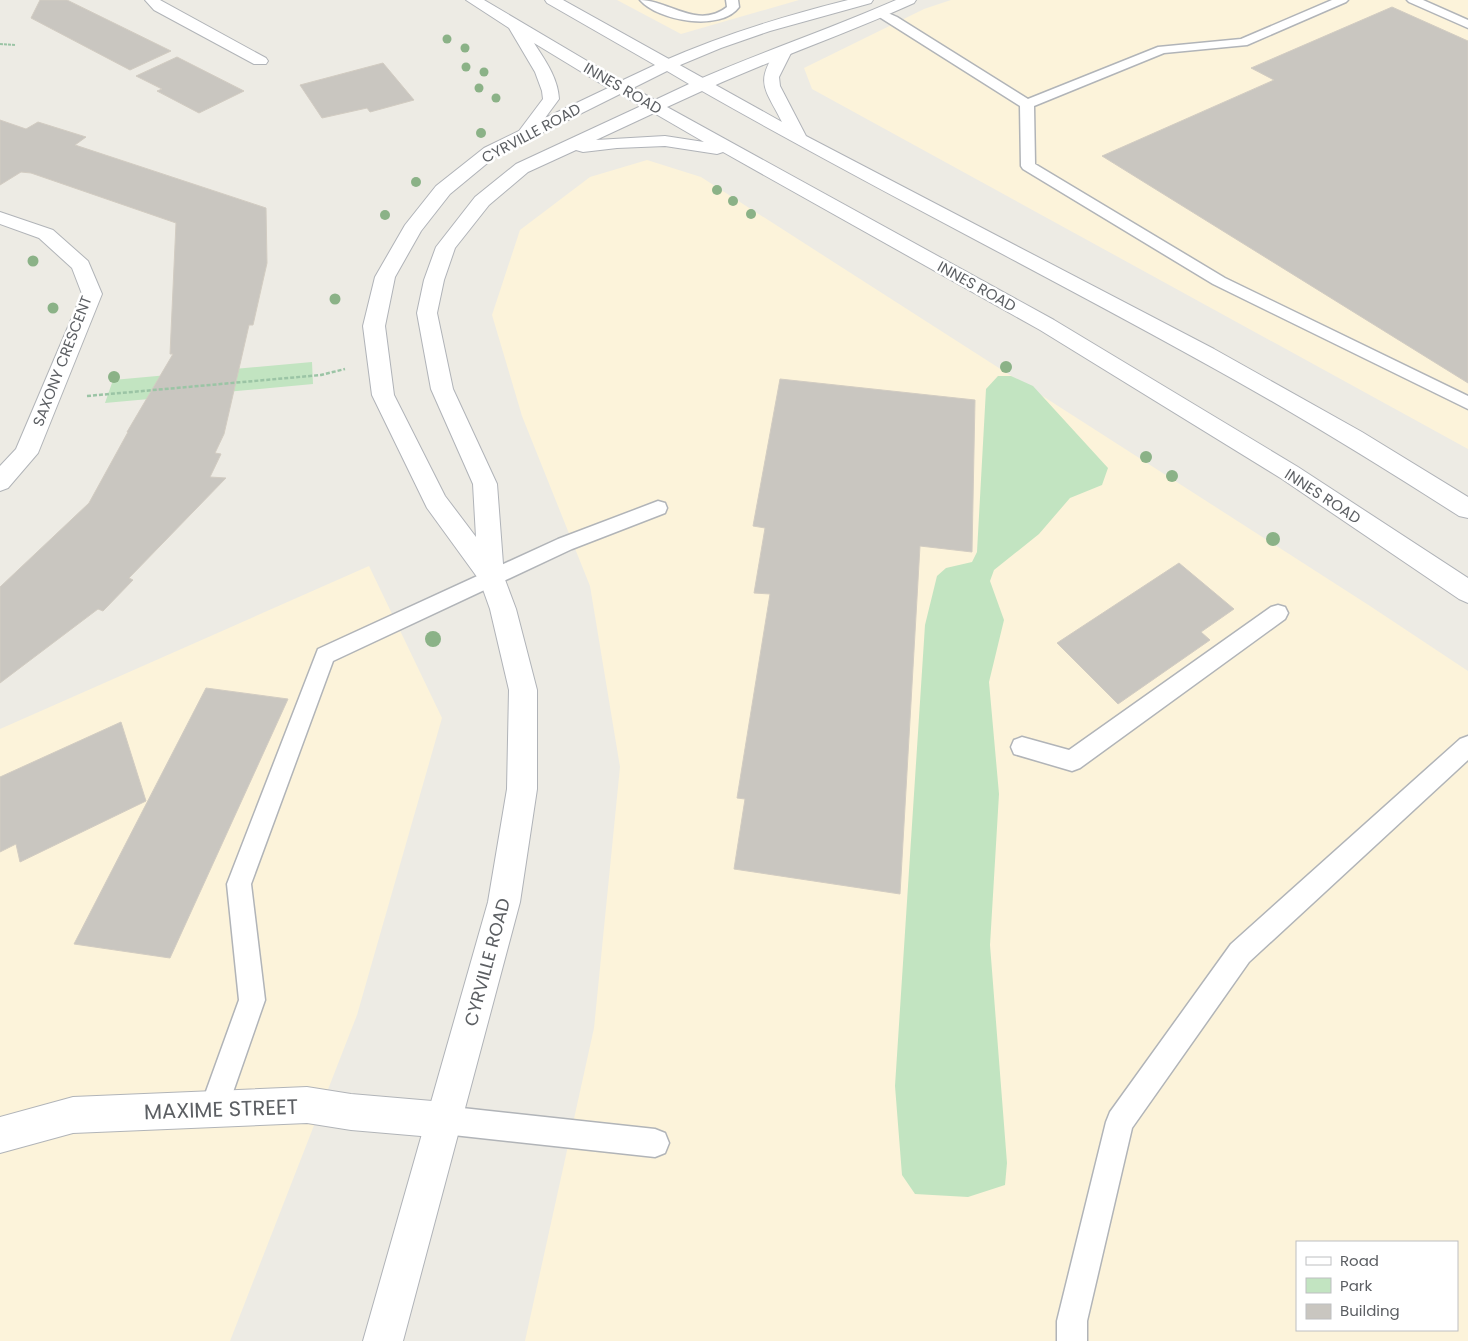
<svg xmlns="http://www.w3.org/2000/svg" width="1468" height="1341" viewBox="0 0 1468 1341" font-family="Poppins,sans-serif">
  <style>
    .commercial { fill: #fcf3da; fill-rule: evenodd }
    .green { fill: #c2e4c1 }
    .building { fill: #c9c6c0; stroke: #d2ccc2 }
    .lines { fill: none; stroke-linecap: round; stroke-linejoin: round }
    .lane-casing { stroke: #b1b4b8; stroke-width: 3 }
    .street-casing { stroke: #b1b4b8; stroke-width: 2 }
    .secondary-casing { stroke: #b0b3b8; stroke-width: 2 }
    .path-far1 { stroke: #9bc4a5; stroke-width: 2; stroke-dasharray: 3 1; stroke-linecap: butt }
    .path { stroke: #9bc4a5; stroke-width: 2.5; stroke-dasharray: 4 2; stroke-linecap: butt }
    .lane { fill: #fff; fill-rule: evenodd }
    .street { fill: #fff; fill-rule: evenodd }
    .secondary { fill: #fff; fill-rule: evenodd }
    .tree { fill: #8bb287 }
    .labels { text-anchor: middle; dominant-baseline: central; stroke-width: 5; stroke-linejoin: round; paint-order: stroke }
    .far-street-label { font-size: 15px; fill: #5c5f63; stroke: #fff }
    .street-label { font-size: 18px; fill: #5c5f63; stroke: #fff }
    .near-street-label { font-size: 21px; fill: #5c5f63; stroke: #fff }
  </style>
  <rect width="100%" height="100%" fill="#edebe4"/>
  <path class="commercial" d="M617 0H799L681 34Z
    M951 0H1468V449L812 89 804 68 924 9Z
    M647 160 701 177 1370 606 1468 671V1341H525L594 1028 620 767 590 586 522 416 492 315 520 230 590 177ZM1297 1242H1457V1330H1297Z
    M369 566 442 718 357 1015 230 1341H0V729Z"/>
  <path class="green" d="M312 362 313 384 105 403 113 380Z
    M998 376H1011L1033 386 1108 468 1102 485 1070 498 1039 534 994 570 990 581 1004 620 989 682 999 794 990 945 1007 1163 1005 1185 968 1197 915 1194 902 1175 895 1086 925 625 937 576 946 568 972 562 977 552 986 389Z"/>
  <path class="building" d="M40 0H67L171 51 130 70 31 18Z
    M1392 7 1468 41V383L1102 156 1274 80 1251 68Z
    M177 57 244 91 199 113 157 91 162 89 136 76Z
    M383 63 414 100 370 112 367 108 322 118 300 85Z
    M0 120 26 129 38 122 86 137 75 145 266 208 267 263 253 325H249L224 434 215 453 221 454 210 477 226 478 129 578 133 580 103 611 98 609 0 683V587L89 503 128 432H127L173 354H170L176 223 31 173 21 172 0 185Z
    M780 379 975 400 972 552 920 546 900 894 734 869 745 799 737 798 770 594 754 593 765 528 753 526Z
    M1179 563 1234 609 1201 632 1210 640 1118 704 1057 643Z
    M206 688 288 699 170 958 74 944Z
    M121 722 146 801 20 862 16 844 0 852V777Z"/>
  <g class="lines">
    <g class="lane-casing">
      <path id="lane" d="M640 0C668 0 698 30 727 7L726 0H738L739 7C721 32 658 21 640 0Z
        M1332 0H1348L1346 2 1247 45 1164 53 1034 106 1035 164 1225 278 1468 396V409L1213 284 1023 169 1021 166 1020 106 873 13 879 9 897 17 1028 99 1158 47 1241 39Z
        M1407 0H1423L1468 20V28L1409 2Z
        M658 501 665 503 667 508 665 513 572 549 333 661 251 884 265 1000 224 1118 214 1122 204 1118 200 1108 239 1000 227 884 318 649 558 539Z
        M1278 605 1285 607 1288 613 1285 619 1080 768 1072 771 1014 754 1011 747 1014 740 1022 737 1069 750 1271 607Z
        M1468 736V760L1249 962 1132 1128 1087 1321V1341H1057V1321L1106 1122 1110 1112 1231 944 1460 739Z
        M444 1106 655 1129 665 1133 669 1143 665 1153 655 1157 444 1134 434 1130 430 1120 434 1110Z"/>
    </g>
    <g class="street-casing">
      <path id="street" d="M145 0H160L266 58 268 61 266 64H254L154 10Z
        M848 0H873L871 3 770 31 721 48 673 68H661L659 65 661 62C722 35 784 16 848 0Z
        M896 0H916L914 3C846 34 775 58 707 89H695L693 85 695 81C761 52 830 29 896 0Z
        M0 212 53 230 88 261 102 294 38 453 8 488 0 491V466L16 449 82 294 72 268 39 238 0 224Z
        M307 1087 351 1094 444 1102 457 1107 462 1120 457 1133 444 1138 351 1130 307 1123 73 1133 0 1153V1117L73 1097Z"/>
    </g>
    <g class="secondary-casing">
      <path id="secondary" d="M466 0H484L621 81 655 65 547 3 545 0H563L782 122C765 88 754 83 778 48H790L792 51 779 77 780 86 806 136 1214 349 1362 432 1468 497V518L1459 516C1373 461 1287 408 1197 359 1033 268 865 184 702 91L667 107 1054 320 1298 467 1468 578V603L1459 599 1282 479 1040 330 723 152 717 154 665 146 617 148 583 152 576 150 528 172 489 205 455 248 444 280 437 313 453 389 497 484 504 577 516 609 537 690V789L520 902 403 1341H363L488 902 507 789 509 690 490 609 480 581 427 508 372 395 363 326 375 277 405 225 436 186 484 148 519 131 543 99 542 91 535 72 509 28ZM534 43 608 88 545 118 559 99C558 78 545 60 534 43ZM667 71 689 84 655 100 633 88ZM620 94 641 106 516 164 475 197 436 247 424 280 417 313 431 389 473 484 476 537 445 496 394 395 385 326 395 277 421 231 450 194 496 156ZM654 113 704 142 665 136 596 140Z"/>
    </g>
    <path class="path-far1" d="M0 44 15 45"/>
    <path class="path" d="M87 396 321 375 345 369"/>
    <use href="#lane" class="lane"/>
    <use href="#street" class="street"/>
    <use href="#secondary" class="secondary"/>
  </g>
  <g class="tree">
    <circle cx="447" cy="39" r="4.5"/>
    <circle cx="465" cy="48" r="4.5"/>
    <circle cx="466" cy="67" r="4.5"/>
    <circle cx="484" cy="72" r="4.5"/>
    <circle cx="479" cy="88" r="4.5"/>
    <circle cx="496" cy="98" r="4.5"/>
    <circle cx="481" cy="133" r="5"/>
    <circle cx="416" cy="182" r="5"/>
    <circle cx="717" cy="190" r="5"/>
    <circle cx="733" cy="201" r="5"/>
    <circle cx="751" cy="214" r="5"/>
    <circle cx="385" cy="215" r="5"/>
    <circle cx="33" cy="261" r="5.5"/>
    <circle cx="335" cy="299" r="5.5"/>
    <circle cx="53" cy="308" r="5.5"/>
    <circle cx="1006" cy="367" r="6"/>
    <circle cx="114" cy="377" r="6"/>
    <circle cx="1146" cy="457" r="6"/>
    <circle cx="1172" cy="476" r="6"/>
    <circle cx="1273" cy="539" r="7"/>
    <circle cx="433" cy="639" r="8"/>
  </g>
  <g class="labels">
    <g class="far-street-label">
      <text transform="translate(623 88) rotate(30)">INNES ROAD</text>
      <text transform="translate(531 133) rotate(-28)">CYRVILLE ROAD</text>
      <text transform="translate(977 286) rotate(29)">INNES ROAD</text>
      <text transform="translate(62 361) rotate(-69)">SAXONY CRESCENT</text>
      <text transform="translate(1323 496) rotate(33)">INNES ROAD</text>
    </g>
    <g class="street-label">
      <text transform="translate(487 962) rotate(-75)">CYRVILLE ROAD</text>
    </g>
    <g class="near-street-label">
      <text transform="translate(221 1109) rotate(-2)">MAXIME STREET</text>
    </g>
  </g>
  <rect x="1296" y="1241" width="162" height="90" fill="#ffffff" stroke="#bebfc1"/>
  <rect x="1306" y="1257" width="25" height="8" fill="#ffffff" stroke="#bebfc1"/>
  <text x="1340" y="1266" font-size="15" fill="#5c5f63">Road</text>
  <rect x="1306" y="1278" width="25" height="15" fill="#c2e4c1" stroke="#bebfc1"/>
  <text x="1340" y="1291" font-size="15" fill="#5c5f63">Park</text>
  <rect x="1306" y="1304" width="25" height="15" fill="#c9c6c0" stroke="#bebfc1"/>
  <text x="1340" y="1316" font-size="15" fill="#5c5f63">Building</text>
</svg>
